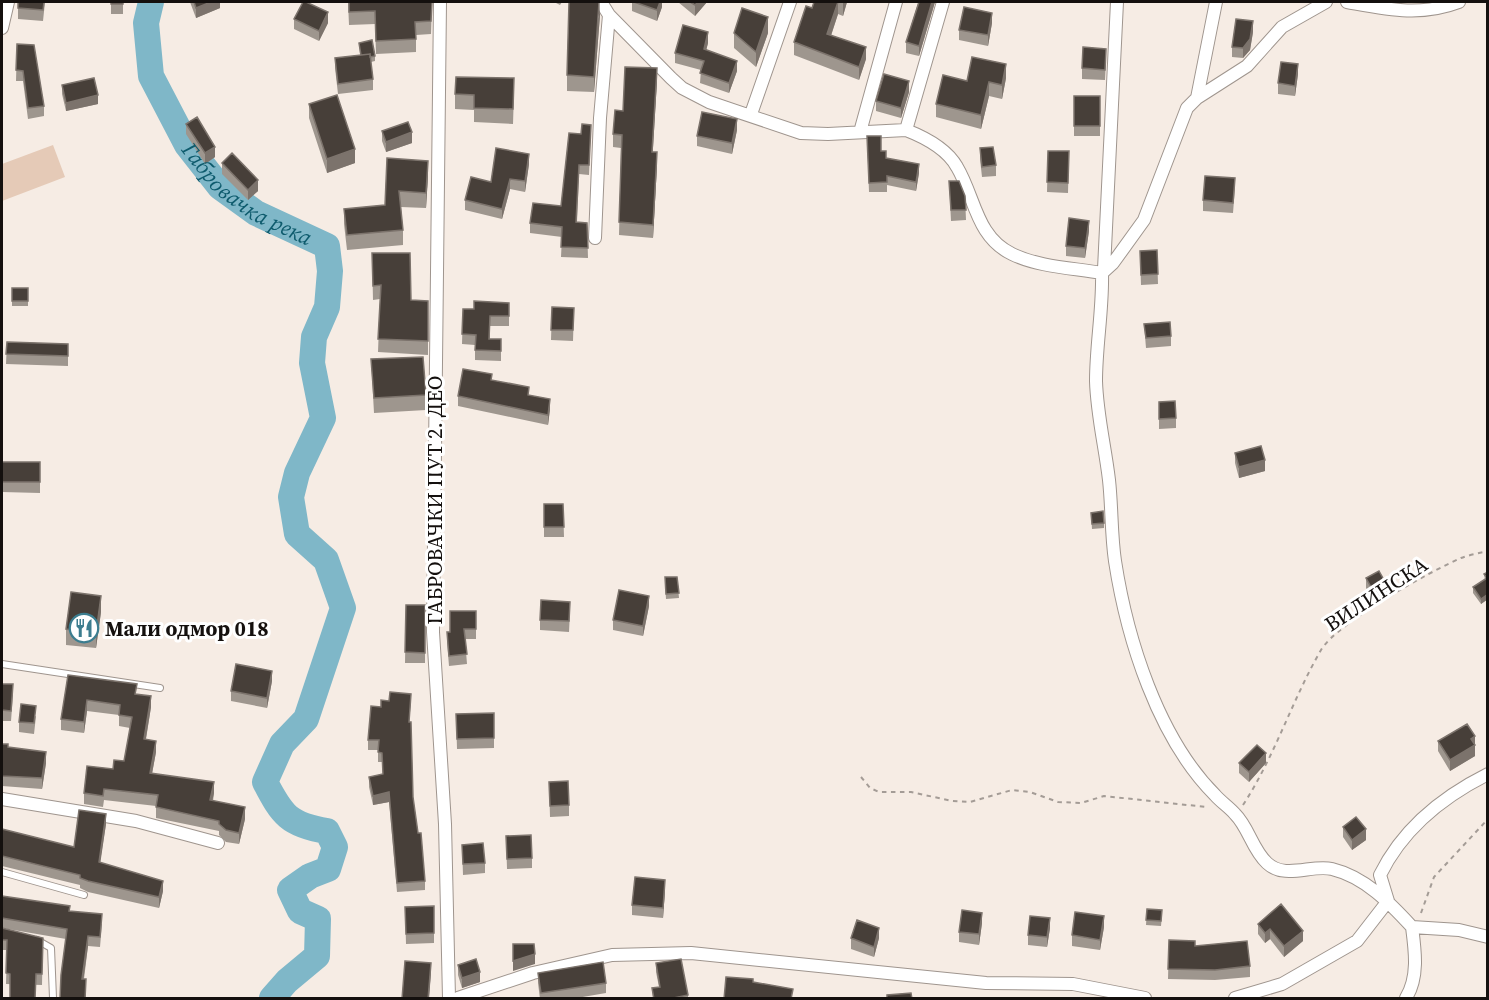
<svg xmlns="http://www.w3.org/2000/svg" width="1489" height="1000" viewBox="0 0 1489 1000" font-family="'Source Serif 4',serif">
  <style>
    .green { fill: #e5cab7 }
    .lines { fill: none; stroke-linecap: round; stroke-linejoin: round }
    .river { stroke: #7fb7c8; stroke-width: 26 }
    .lane-casing { stroke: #9f958e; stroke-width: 8 }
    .street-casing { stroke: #9f958e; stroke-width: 14 }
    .path { stroke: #a49c96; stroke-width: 2; stroke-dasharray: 4.5 4.5; stroke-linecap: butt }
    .lane { stroke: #fff; stroke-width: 6 }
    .street { stroke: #fff; stroke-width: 12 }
    .wall { fill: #9e968e }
    .shaded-wall { fill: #7c736c }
    .building { fill: #473f39; stroke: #7c736c; stroke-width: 1.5 }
    .labels { text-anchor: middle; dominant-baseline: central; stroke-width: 6; stroke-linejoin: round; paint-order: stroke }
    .street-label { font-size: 21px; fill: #14100e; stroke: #fff }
    .poi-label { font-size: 21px; font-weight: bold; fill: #14100e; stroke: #fff; text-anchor: start }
    .water-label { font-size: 22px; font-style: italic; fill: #0e5b6d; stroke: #fff }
  </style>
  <rect width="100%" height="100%" fill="#f6ece4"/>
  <path class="green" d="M53 145 65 177 2 201V164Z"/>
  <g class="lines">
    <path class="river" id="s1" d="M151 2 146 23 151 76 187 145 220 187 256 213 327 246 330 271 327 307 314 337 312 363 323 418 297 473 291 497 297 534 326 560 343 608 306 719 282 744 265 782C282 815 289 825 327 831L335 847 328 869 310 876 290 890 300 911 318 919 317 956 287 981 272 998"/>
    <g class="lane-casing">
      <path id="lane" d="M2 664 160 688
        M2 872 84 895
        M37 940 51 948 53 998"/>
    </g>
    <g class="street-casing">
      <path id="street" d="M440 2 433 632 445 824 449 998
        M601 2 609 15 671 78 682 88 709 102 801 133 828 134 906 130C924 137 947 149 957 167 975 197 976 237 1012 254 1039 267 1073 268 1102 273
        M1347 2C1386 9 1420 17 1459 2
        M2 28 8 2
        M1197 98 1216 2
        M751 114 790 2
        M906 130 943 2
        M860 132 896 2
        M595 238 600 118 609 15
        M1104 269 1117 2
        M1102 273C1103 309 1096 345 1096 381 1097 415 1105 446 1109 480 1112 507 1111 534 1115 561 1127 639 1158 738 1215 795 1221 802 1229 807 1235 814 1249 828 1252 849 1267 863 1285 880 1312 864 1332 869 1365 877 1390 903 1412 927 1415 950 1419 977 1406 998
        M1102 273 1113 263 1144 220 1187 108 1197 98 1247 66 1282 27 1326 2
        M2 799 136 821 218 843
        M1388 901 1380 875C1403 828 1442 797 1488 774
        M1412 927 1459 930 1488 937
        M458 998 533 973 612 955 691 953 986 983 1073 984 1145 998
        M1235 998 1282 984 1357 941 1388 901"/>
    </g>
    <path class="path" d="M861 777 870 788 879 792H911L952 801 970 802 1012 790 1030 792 1058 802 1081 803 1104 796 1206 807
      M1243 805C1275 756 1292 700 1321 650 1338 622 1429 572 1461 558 1469 555 1479 553 1488 551
      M1421 913 1434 877 1488 819"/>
    <use href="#lane" class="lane"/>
    <use href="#street" class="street"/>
  </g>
  <path class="wall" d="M45 2 43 21 18 19V8Z
    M111 2H123V14H111Z
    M190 2H220V8L196 18Z
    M348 2H432L431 34 416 35V52L376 54 375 24 349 25Z
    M554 2H562L560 5Z
    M632 2H662V7L657 21 632 11Z
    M678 2H707L695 16Z
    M814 2H847L843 16 838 14 831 36 866 59 859 80 794 55V42L812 8Z
    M912 2H935L919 56 906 53V42L918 3Z
    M600 15 594 92 567 91V75Z
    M294 19 328 23 319 41 294 29Z
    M992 23 988 46 959 40V30Z
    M1253 32 1250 50 1243 58 1232 57V47Z
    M734 33H768L756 67 734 48Z
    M359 43 375 56V61L371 62 373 79V90L338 94 335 68V58L360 55Z
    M708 43 706 50 737 71 729 93 700 83 701 70 675 63V53Z
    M17 44 44 106V116L28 119 23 81H16Z
    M1106 59 1105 80 1082 79V68Z
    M1298 74 1295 96 1278 94V83Z
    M1006 78 1002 99 989 96 981 129 936 117V104L967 81Z
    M657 81 652 152 657 165 653 238 619 235 621 148 613 147V134L623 111Z
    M62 85 98 104 66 111 62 94Z
    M514 92 513 124 474 122V110L455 109V94Z
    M909 92 901 118 876 111V101Z
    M1074 96H1100V136H1074Z
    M309 104 355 163 327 173 309 118Z
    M186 124 215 157 205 164 186 134Z
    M591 125 589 175 579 174 577 222 587 223 588 258 561 257 562 237 530 233V223L561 206 581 134Z
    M737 130 732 154 697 146V136Z
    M382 131 412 143 386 152 382 141Z
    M867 136 881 151 886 158 919 173 916 191 887 185V192H869Z
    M980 148 996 165V176L982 177 980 159Z
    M1048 151H1069L1068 193 1047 192Z
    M387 158 428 176 426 208 401 207 403 230V245L347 250 344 224V209L385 205Z
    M222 163 258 191 248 200 222 174Z
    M529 164 525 192 510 189 502 219 465 210V200L491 182Z
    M949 181 965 196 966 220 951 221Z
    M1235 188 1233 213 1203 211V200Z
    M1089 231 1085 258 1066 256V246Z
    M1157 250 1158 284 1141 285 1140 251Z
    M372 253 411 300 428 301V355L378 352 380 299 373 300Z
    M12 288H28V306H12Z
    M509 303V326H490V339H501V361L475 360V345L462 344 463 309H474Z
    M552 307 574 308 573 341 551 340Z
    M1144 324 1171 336V346L1146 348Z
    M7 342 68 344V366L6 364Z
    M371 359 426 395V410L374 413Z
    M492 380 529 395 550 409 548 425 458 406V396Z
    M1159 402 1176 418V428L1159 429Z
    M1235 453 1265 471 1239 478 1235 463Z
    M2 462H40V493L2 492Z
    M544 504H563L564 537H544Z
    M1091 513 1104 523V528L1092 529Z
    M1488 572V599L1481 604 1473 593V587L1485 580 1484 574Z
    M677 577 679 598 666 599 665 583Z
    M1366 578 1388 597 1375 604 1366 588Z
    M406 605H425V663H405Z
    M649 606 643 636 613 630V620Z
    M476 611V639H465L467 664 449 666 447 642V632H450Z
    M101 612 96 648 66 645V629Z
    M570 612 569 632 540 630V620Z
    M68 675 137 694 151 707 146 739 156 752 152 774 214 793 213 801 245 819 239 844 226 842 219 835V831L156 818V806L104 800 103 807 84 804V793L124 761 130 728 119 726V715L87 711 84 733 61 730V719Z
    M272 681 267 708 231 701V691Z
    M2 684 13 695 11 721H2Z
    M411 703 409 722 413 797 425 881V890L397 892 389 802 373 805 369 787V777L383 774 382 762H378V750H368V740L381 707Z
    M494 713V748L457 749 456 714Z
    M36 716 34 734 19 732V722Z
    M1475 736V756L1450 771 1438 751V741Z
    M2 744 46 763 42 789 2 786Z
    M1239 763H1266L1249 782 1239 773Z
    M549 782 569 805V816L550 817Z
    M106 824 100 862 163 891 159 908 88 892 80 888V885L2 866V829L74 847Z
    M1343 827 1366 840 1352 850 1343 837Z
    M506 836 532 858V868L507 869Z
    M462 845 485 863V873L463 875Z
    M665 890 663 918 632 915V905Z
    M2 896 70 911 102 924 100 947 88 946 84 979 86 999 66 939 2 928 43 938 42 985 6 984 7 950H2Z
    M434 906V943L406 944 405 907Z
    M1147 909 1162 915 1161 926 1146 925Z
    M982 923 979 945 959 942V932Z
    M1258 924 1303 941 1284 957 1270 939 1265 943 1258 934Z
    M1104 927 1100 950 1072 946V935Z
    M1050 928 1047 947 1028 945V935Z
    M851 938H879L874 957 851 949Z
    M1169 940 1195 946 1250 966V977L1215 980 1168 979Z
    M656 963 688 995V999H653L652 988 659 987 656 972Z
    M458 965 480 982 462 988 458 975Z
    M538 973 606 983V993L571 999H540L538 983Z"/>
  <path class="shaded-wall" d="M211 2H220V8L196 18V8Z
    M600 2V15L594 92V77Z
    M660 2H662V7L657 21V10Z
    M698 2H707L695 16V5Z
    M838 2V14L827 47V34Z
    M843 2H847L843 16Z
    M932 2H935L919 56V46Z
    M328 12V23L319 41V31Z
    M992 13V23L988 46V35Z
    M768 17V33L756 67V52Z
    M1253 21V32L1250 50 1243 58V48Z
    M708 32V43L704 59V49Z
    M866 47V59L859 80V67Z
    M737 61V71L729 93V83Z
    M1006 64V78L1002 99V85Z
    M1298 64V74L1295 96V86Z
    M657 68V81L652 165V152Z
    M909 81V92L901 118V108Z
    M989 82V96L981 129V115Z
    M98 95V104L66 111V103Z
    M737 119V130L732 154V143Z
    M412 132V143L386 152V142Z
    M215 147V157L205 164V153Z
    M355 149V163L327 173V159Z
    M657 152V165L653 238V225Z
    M529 154V164L525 192V181Z
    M428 161V176L426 208V193Z
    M919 164V173L916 191V182Z
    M510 179V189L502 219V209Z
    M258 180V191L248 200V190Z
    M1089 221V231L1085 258V248Z
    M550 399V409L548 425V415Z
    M1265 460V471L1239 478V467Z
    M1388 587V597L1375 604V594Z
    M1488 594V599L1481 604V599Z
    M101 596V612L96 648V633Z
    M649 596V606L643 636V626Z
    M272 671V681L267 708V698Z
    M151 696V707L144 750V739Z
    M87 700V711L84 733V722Z
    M1475 736V756L1450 771V760L1471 739Z
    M156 741V752L150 784V773Z
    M46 752V763L42 789V778Z
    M1266 753V763L1249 782V772Z
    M214 782V793L210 811V800Z
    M389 792V802L373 805V796Z
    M245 807V819L239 844V833Z
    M106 814V824L99 872V862Z
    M1366 829V840L1352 850V840Z
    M665 880V890L663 918V908Z
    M163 881V891L159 908V897Z
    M982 913V923L979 945V934Z
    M1104 916V927L1100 950V940Z
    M1050 918V928L1047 947V937Z
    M879 928V938L874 957V947Z
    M1270 929V939L1265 943V933Z
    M1303 931V941L1284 957V946Z
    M88 936V946L82 989V979Z
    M535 954V964L513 971V961Z
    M431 963V973L429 999H428Z
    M480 972V982L462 988V978Z"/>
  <path class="building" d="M18 2H44L43 10 18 8Z
    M111 2H123V4H111Z
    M194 2H211L196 8Z
    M303 2H306L328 12 319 31 294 19Z
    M349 2H432L431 21 415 22 416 39 376 41 375 11 349 12Z
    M569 2H599L594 77 567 75Z
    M634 2H660L657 10Z
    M690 2H698L695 5Z
    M814 2H838L827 34 866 47 859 67 794 42 806 6 812 8Z
    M919 2H932L919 46 906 42Z
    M964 7 992 13 988 35 959 30Z
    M742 8 768 17 756 52 734 33Z
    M1236 19 1253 21 1250 39 1243 48 1232 47Z
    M683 25 708 32 704 49 737 61 729 83 700 73 704 61 675 53Z
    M372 40 375 56 370 57V54L361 55 359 43Z
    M17 44 34 45 44 106 28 108 23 71 16 70Z
    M1083 47 1106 49 1105 70 1082 68Z
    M370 54 373 79 338 84 335 58Z
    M972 57 1006 64 1002 85 989 82 981 115 936 104 943 75 967 81Z
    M1281 62 1298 64 1295 86 1278 83Z
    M625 67 657 68 652 152H657L653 225 619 222 622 135 613 134 615 110 623 111Z
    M884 74 909 81 901 108 876 101Z
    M456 77 514 78 513 109 474 108V95L455 94Z
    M94 78 98 95 66 103 62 85Z
    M337 95 355 149 327 159 309 104Z
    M1074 96H1100V126H1074Z
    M702 112 737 119 732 143 697 136Z
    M197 117 215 147 205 153 186 124Z
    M408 122 412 132 386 142 382 131Z
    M582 124 591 125 589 165H579L576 222 587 223 588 248 561 247 562 227 530 223 533 203 561 206 569 133 581 134Z
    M867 136H881V151H886V158L919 164 916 182 887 176V182L869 183Z
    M993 147 996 165 982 167 980 148Z
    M496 148 529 154 525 181 510 179 502 209 465 200 471 177 491 182Z
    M1048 151H1069L1068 183 1047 182Z
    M232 153 258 180 248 190 222 163Z
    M387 158 428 161 426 193 399 191 403 230 347 235 344 209 385 205Z
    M1205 176 1235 178 1233 203 1203 200Z
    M949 181H959L965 196 966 210H951Z
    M1069 218 1089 221 1085 248 1066 246Z
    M1157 250 1158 274 1141 275 1140 251Z
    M372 253H410L411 300 428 301V341L378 339 381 285 373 286Z
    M12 288H28V301H12Z
    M474 301 509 303V316H490L489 339H501V351L475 350 476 335 462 334 463 309H474Z
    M552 307 574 308 573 330H551Z
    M1170 322 1171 336 1146 338 1144 324Z
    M7 342 68 344V356L6 354Z
    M423 357 426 395 374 398 371 359Z
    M463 369 492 374 491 380 529 387 528 395 550 399 548 415 458 396Z
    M1175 401 1176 418 1159 419V402Z
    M1261 446 1265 460 1239 467 1235 453Z
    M2 462H40V482H2Z
    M544 504H563L564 527H544Z
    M1103 511 1104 523 1092 524 1091 513Z
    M1379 571 1388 587 1375 594 1366 578Z
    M1488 572V594L1481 599 1473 587 1487 578 1484 574Z
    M665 577H677L679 593 666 594Z
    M619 590 649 596 643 626 613 620Z
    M71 592 101 596 96 633 66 629Z
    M541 600 570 602 569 621 540 620Z
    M406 605H425V653L405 652Z
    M450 611H476V629H464L467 654 449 656 447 632H450Z
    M236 664 272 671 267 698 231 691Z
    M68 675 137 684 135 694 151 696 144 739 156 741 150 773 214 782 210 800 245 807 239 833 226 830 219 824V821L156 807 158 795 104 789 103 796 84 793 87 766 113 769 114 760 124 761 132 717 119 715 120 705 87 700 84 722 61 719Z
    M2 684H13L11 711 2 710Z
    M390 692 411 694 409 722H411L413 797 418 833H421L425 881 397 883 389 792 373 796 369 777 383 774 382 753 378 752 379 740H368L371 706 381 707V700L389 701Z
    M21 704 36 706 34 723 19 722Z
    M494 713V738L457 739 456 714Z
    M1467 724 1475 736 1471 739 1475 745 1450 760 1438 741Z
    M2 744H8V747L46 752 42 778 2 776Z
    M1257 745 1266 753 1249 772 1239 763Z
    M568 781 569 805 550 806 549 782Z
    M79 810 106 814 99 862 163 881 159 897 88 881 80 878V875L2 856V829L74 847Z
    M1356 817 1366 829 1352 840 1343 827Z
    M531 835 532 858 507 859 506 836Z
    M483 843 485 863 463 864 462 845Z
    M635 877 665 880 663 908 632 905Z
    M2 896 70 906 69 911 102 914 100 937 88 936 82 979H86L85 999H60L61 975 67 929 2 918Z
    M1281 904 1303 931 1284 946 1270 929 1265 933 1258 924Z
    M434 906V933L406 934 405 907Z
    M1147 909 1162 910 1161 921 1146 920Z
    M962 910 982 913 979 934 959 932Z
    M1075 912 1104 916 1100 940 1072 935Z
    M1030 916 1050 918 1047 937 1028 935Z
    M857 920 879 928 874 947 851 938Z
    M2 928 43 938 42 974H36L35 999H10V974L6 973 7 940H2Z
    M1169 940 1195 941V946L1247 941 1250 966 1215 970 1168 969Z
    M513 944H534L535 954 513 961Z
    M476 959 480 972 462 978 458 965Z
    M681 959 688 995 673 998V999H654L652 988 660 987 656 963Z
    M405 961 431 963 428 999H402Z
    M603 962 606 983 541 993 538 973Z
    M726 977 753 979V982L793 989 791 999H724Z
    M911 993 912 999H887V995Z"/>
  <defs>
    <g id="restaurant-ring" transform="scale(1.5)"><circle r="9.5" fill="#fff" stroke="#3c7d8f" stroke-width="1.5"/><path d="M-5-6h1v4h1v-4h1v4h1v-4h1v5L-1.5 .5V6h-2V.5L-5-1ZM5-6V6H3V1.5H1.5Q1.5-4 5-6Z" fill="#3c7d8f"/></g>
  </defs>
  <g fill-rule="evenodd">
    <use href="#restaurant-ring" x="84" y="628"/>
  </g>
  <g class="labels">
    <g class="street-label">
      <text transform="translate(434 500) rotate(-90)">ГАБРОВАЧКИ ПУТ 2. ДЕО</text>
      <text transform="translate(1376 594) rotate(-33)">ВИЛИНСКА</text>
    </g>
    <g class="poi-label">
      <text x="105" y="628">Мали одмор 018</text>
    </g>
    <g class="water-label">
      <text stroke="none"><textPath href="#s1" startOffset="232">Габровачка река</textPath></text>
    </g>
  </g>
  <rect width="1489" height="1000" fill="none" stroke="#14100e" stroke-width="6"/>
</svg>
